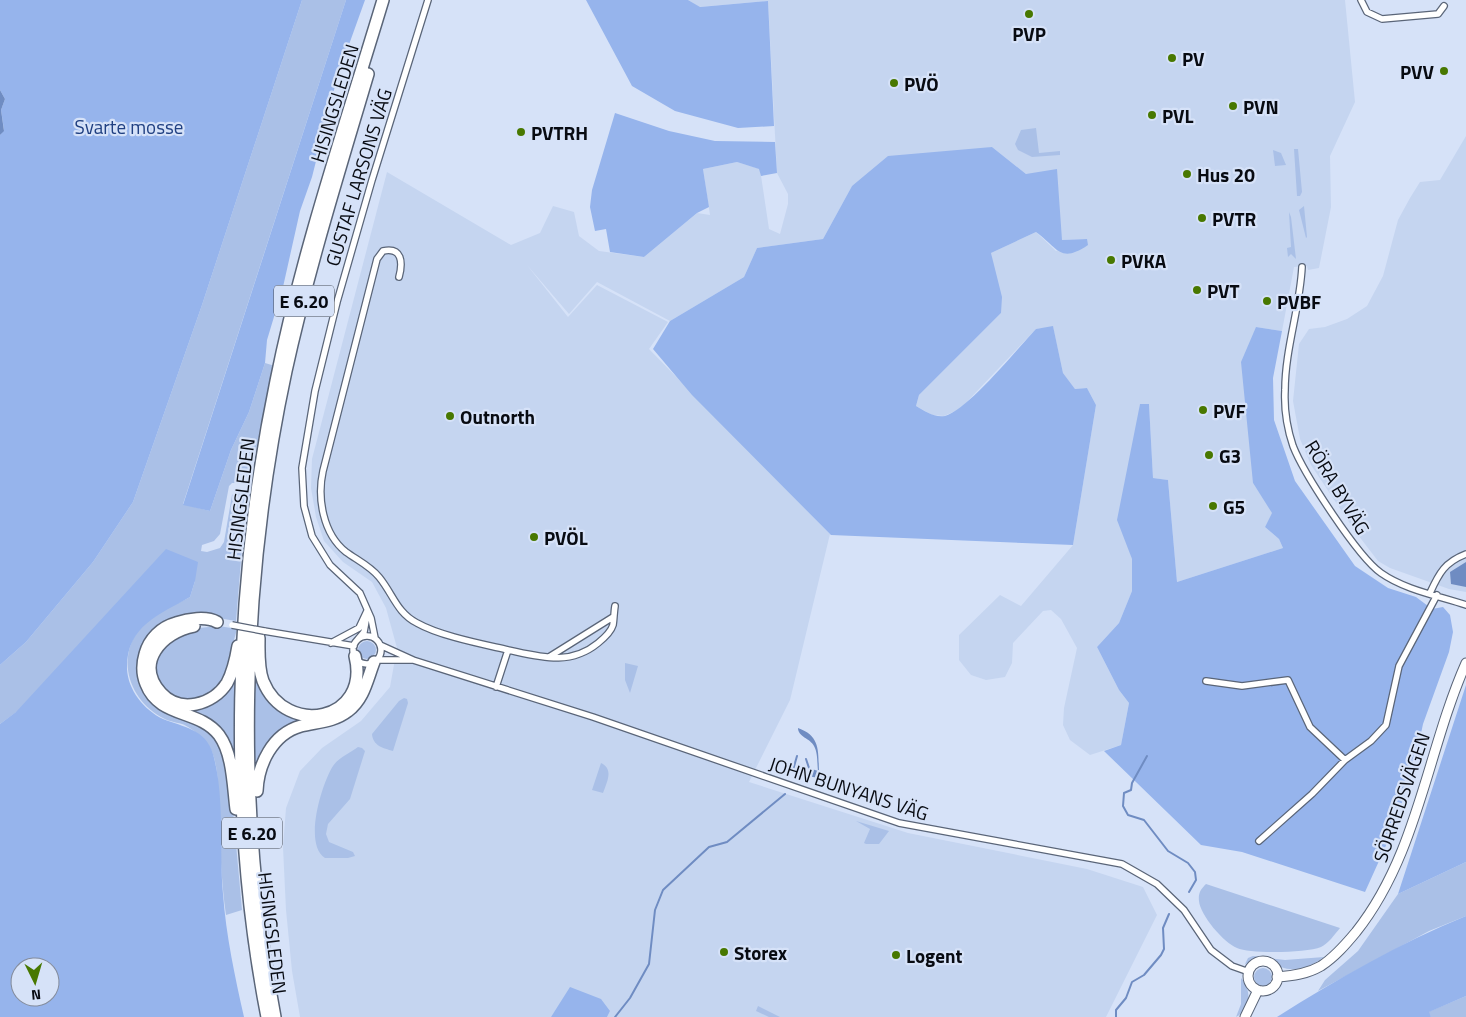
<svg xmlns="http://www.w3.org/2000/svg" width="1466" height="1017" viewBox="0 0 1466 1017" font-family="'Titillium Web',sans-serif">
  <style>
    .built { fill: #c5d5f0 }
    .green { fill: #aac0e7 }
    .forest { fill: #96b4ec; fill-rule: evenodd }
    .water { fill: #6f8cc2 }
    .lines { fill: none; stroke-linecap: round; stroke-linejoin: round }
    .stream { stroke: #6f8cc2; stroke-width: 2 }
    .street-casing { stroke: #5a6578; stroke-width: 8 }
    .secondary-casing { stroke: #5a6578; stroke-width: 11 }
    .highway-casing { stroke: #5a6578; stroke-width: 14 }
    .street { stroke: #fff; stroke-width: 5.5 }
    .secondary { stroke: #fff; stroke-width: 9 }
    .highway { stroke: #fff; stroke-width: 11 }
    .street-bridge-casing { stroke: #5a6578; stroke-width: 8; stroke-linecap: butt }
    .street-bridge { stroke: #fff; stroke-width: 5.5 }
    .poi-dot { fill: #487800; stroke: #d6e2f8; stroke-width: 2 }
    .labels { text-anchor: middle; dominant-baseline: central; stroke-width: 4.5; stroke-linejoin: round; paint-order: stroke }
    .shield { fill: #d6e2f8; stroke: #464c57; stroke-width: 1 }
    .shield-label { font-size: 18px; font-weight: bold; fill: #080b12 }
    .poi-label { font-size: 19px; font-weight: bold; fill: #080b12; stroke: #d6e2f8; text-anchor: start }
    .street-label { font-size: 19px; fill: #080b12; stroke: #d6e2f8 }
    .park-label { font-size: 19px; fill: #204082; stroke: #d6e2f8 }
  </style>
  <rect width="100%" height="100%" fill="#d6e2f8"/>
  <path class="built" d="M688 0H1345L1355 102 1330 156 1331 207 1319 268 1308 270 1307 266 1294 267 1282 331 1256 327 1253 483 1273 513 1265 527 1279 539 1283 548 1177 582 1168 480 1153 478 1149 404H1140L1127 543 1132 559V591L1119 623 1097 647 1119 690 1129 703 1121 745 1090 755 1070 740 1063 725 1064 708 1077 648 1061 619 1051 610 1043 611 1013 643 1012 663 1005 677 986 680 971 675 959 660V635L1000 595 1021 606 1073 545 1096 405 1087 388 1075 389 1063 373 1053 327 1036 329 960 409 944 416 932 415 916 406 919 395 1001 313 991 253 1036 232 1056 251 1086 239 1062 240 1026 174 992 147 852 186 823 239 757 248 744 277 670 321 597 282 569 314 527 265 568 317 597 285 668 322 649 349 830 534 790 700 749 782 908 833 1087 869 1143 887 1157 915 1106 1017H607L610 1011 555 1012 551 1017H300L292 971 286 910 283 847 286 808 300 771 322 748 361 721 390 687 397 648 386 608 372 582 343 562 324 541 316 517 311 488 312 459 387 172 511 245 540 233 553 206 574 212 579 236 599 251 644 257 697 213 710 215 703 169 737 162 760 169 769 229 780 234 788 204V194L777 173 768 1 699 7Z
    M1466 136V592L1449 589 1390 568 1378 561 1355 531 1311 465 1300 439 1293 401 1299 344 1309 329 1325 327 1347 319 1367 306 1383 276 1398 220 1410 198 1420 182 1440 180Z"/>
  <path class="green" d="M302 0H346L183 504 210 511 231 450 249 412 265 363 275 366C270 385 254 475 242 483H232L229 486 220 534 214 541 202 545 201 551 207 552 220 548 224 542 232 495 235 493H241L246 499 236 621 206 616 153 632 155 704 169 714 208 729 223 748 232 800 242 910 226 915C221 880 220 844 219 809 218 791 219 769 212 752 208 742 193 728 182 724 175 722 167 721 161 717 130 699 116 661 139 629 150 614 174 606 190 597L195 581 0 724V665L26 642 93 562 133 502 202 305Z
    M1036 128 1039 153 1060 151V155L1032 157 1018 150 1015 144 1021 130Z
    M1294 149H1298L1302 192 1300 196H1297Z
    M1273 150 1281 153 1286 165 1275 166Z
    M1304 206 1307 237 1306 238 1299 210Z
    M1289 212 1291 217 1296 259 1291 254 1288 257 1287 248 1291 247Z
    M219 626 237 629 222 684 207 699 181 702 159 686 154 667 159 650 189 629Z
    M358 650a9 9 0 1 1 18 0a9 9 0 1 1-18 0Z
    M238 661V788L226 741 169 703 201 707Z
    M625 663 638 666 630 693 625 680Z
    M255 664 259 675 301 720C283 728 267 736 259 756 257 763 257 770 253 776Z
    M404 698 407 699 408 703 393 751C383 748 373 746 372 734L399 701Z
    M358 747 362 748 365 751 350 799 328 824 326 834 329 842 353 852 355 856 348 858H325C303 844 322 783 333 766 338 758 350 753 358 747Z
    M601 763C614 769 607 782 603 793L592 790Z
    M856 821 889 831 879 844H866L864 843 870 829Z
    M1466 862V916L1429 931 1318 991 1325 980 1358 951 1398 894Z
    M1206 884 1340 928C1335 934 1328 944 1321 947 1306 953 1251 954 1237 948 1224 943 1200 915 1199 901 1198 893 1201 889 1206 884Z
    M1253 956 1285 960 1324 957C1312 966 1296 973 1281 967 1276 965 1272 961 1267 959L1245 964 1248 958Z
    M1254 977a9 9 0 1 1 18 0a9 9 0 1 1-18 0Z
    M1241 978C1252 990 1251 1009 1236 1017L1241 1004Z
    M1466 996V1017H1431L1428 1012Z
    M758 1006 780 1017H769L756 1011Z"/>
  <path class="forest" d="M0 0H302L202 305 133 502 93 562 26 642 0 665V135L4 130 1 110 5 99 0 90Z
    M346 0H365L337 78 312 177 300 211 283 287 267 340 265 363 249 412 231 450 210 511 183 505Z
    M586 0H688L700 7 768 1 774 126 738 128 675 111 632 86Z
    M615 113 669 131 715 141 775 142 777 173 761 176 759 169 737 162 703 169 709 207 697 213 644 257 610 252 606 229 595 231 590 207 592 190Z
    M992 147 1026 174 1057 169 1062 240 1087 239 1088 245C1060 264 1058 248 1036 232L991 253 1002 297 1001 313 919 395 916 406C925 411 934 418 945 416 968 410 1017 349 1036 329L1053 326 1063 373 1075 389 1087 388 1096 405 1073 545 831 535 692 395 653 349 670 321 744 277 757 248 823 239 852 186 888 156Z
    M1256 327 1282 331 1273 378 1274 420 1295 481 1355 566 1388 588 1416 597 1432 609 1443 607 1450 615 1453 632 1449 652 1423 724 1413 772 1388 841 1365 892 1242 852 1201 845 1104 751 1121 745 1129 703 1119 690 1097 647 1119 623 1132 591V559L1117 520 1140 404H1149L1153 478 1168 480 1177 582 1283 548 1279 539 1265 527 1272 513 1253 483 1241 362Z
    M166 549 198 562 195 581 190 597C159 615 126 626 127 669 128 690 144 710 163 719 183 727 206 729 213 754 225 796 219 849 223 894 226 935 235 977 244 1017H0V724L16 712ZM20 967H50V997H20Z
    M1466 685V862L1398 894Z
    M1466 916V996L1429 1012 1431 1017H1277C1337 979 1400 943 1466 916Z
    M570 987 601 999 610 1011 607 1017H551Z"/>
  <path class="water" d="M0 90 5 99 1 110 4 131 0 135Z
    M1466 562V587L1451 584 1450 572Z
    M798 728C821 736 818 752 819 771L823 774V779L808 776 809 768 818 771C817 763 818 753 814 746 810 738 798 737 798 728Z"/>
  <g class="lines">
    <path class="stream" d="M1147 756 1132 783 1131 790 1124 793 1123 806 1128 815 1144 820 1168 851 1188 863 1195 872 1196 880 1189 892
      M806 759 809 768
      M793 770 797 756
      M615 1017 630 998 649 964 655 910 663 890 709 847 727 842 785 794
      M1116 1017V1010L1126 998 1132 982 1144 975 1161 955 1164 949 1163 928 1169 914"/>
    <g class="street-casing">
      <path id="street" d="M1361 0 1367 12 1382 19 1438 14 1444 6
        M1302 267C1300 308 1285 349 1285 390 1284 409 1287 428 1293 446 1304 474 1358 557 1381 573 1405 590 1439 596 1466 605
        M399 277C403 262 402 247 383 251L377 259 323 471C317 498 323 534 346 552 357 560 370 566 379 577 393 594 397 613 417 623 440 636 482 644 508 650
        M1430 593C1439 573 1445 562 1466 554
        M264 631 354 646
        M353 650a14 14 0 1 1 28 0a14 14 0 1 1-28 0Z
        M375 638 371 618 360 593 330 565 312 536 304 506 302 468 315 391 337 302 372 180 428 0
        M358 639 364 632 367 615
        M331 643 359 628 367 611
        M380 645 413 660 593 717 899 823 1122 864 1157 884 1184 910 1211 950 1232 966 1249 972
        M549 657 613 617
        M377 660H413
        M1206 681 1242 686 1288 680 1310 727 1345 760 1371 741 1386 725 1399 666 1437 595
        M496 687 508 650C541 657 570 666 598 643 603 639 611 632 613 625 614 619 614 612 615 606
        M1259 841 1312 794 1345 760"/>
    </g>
    <g class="secondary-casing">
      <path id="secondary" d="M1248 976a15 15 0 1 1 30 0a15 15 0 1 1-30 0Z
        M1277 977C1293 976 1307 974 1321 966 1335 957 1346 944 1356 932 1418 854 1427 751 1466 663
        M1245 1017 1258 990"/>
    </g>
    <g class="highway-casing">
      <path id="highway" d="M217 622C206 616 188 619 176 623 161 627 149 639 145 654 142 664 142 674 146 684 159 718 199 709 219 735 233 754 233 786 236 809
        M194 626C162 632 134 663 161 693 180 714 213 705 227 683 233 672 236 658 238 646
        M259 638C259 652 258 668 263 681 286 738 371 721 355 656
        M257 791C258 765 272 734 301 726 317 722 334 722 348 711 364 699 367 680 374 662
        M267 1017C227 813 234 584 276 381 302 252 345 126 383 0
        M275 1017C235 806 241 581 286 371 308 271 339 172 368 74"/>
    </g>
    <use href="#street" class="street"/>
    <use href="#secondary" class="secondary"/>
    <use href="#highway" class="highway"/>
    <g class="street-bridge-casing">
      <path id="street-bridge" d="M232 625 264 631"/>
    </g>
    <use href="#street-bridge" class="street-bridge"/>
  </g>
  <g class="poi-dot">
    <circle cx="1029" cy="14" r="5"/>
    <circle cx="1172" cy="58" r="5"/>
    <circle cx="1444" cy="71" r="5"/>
    <circle cx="894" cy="83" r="5"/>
    <circle cx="1233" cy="106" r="5"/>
    <circle cx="1152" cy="115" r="5"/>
    <circle cx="521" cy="132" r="5"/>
    <circle cx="1187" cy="174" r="5"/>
    <circle cx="1202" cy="218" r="5"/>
    <circle cx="1111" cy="260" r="5"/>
    <circle cx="1197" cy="290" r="5"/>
    <circle cx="1267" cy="301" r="5"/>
    <circle cx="1203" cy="410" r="5"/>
    <circle cx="450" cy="416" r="5"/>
    <circle cx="1209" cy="455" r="5"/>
    <circle cx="1213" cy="506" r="5"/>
    <circle cx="534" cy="537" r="5"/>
    <circle cx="724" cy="952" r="5"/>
    <circle cx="896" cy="955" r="5"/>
  </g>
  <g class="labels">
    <g class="shield">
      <rect x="274" y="285.5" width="60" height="31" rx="4"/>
      <rect x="222" y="817.5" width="60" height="31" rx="4"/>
    </g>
    <g class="shield-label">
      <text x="304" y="301">E 6.20</text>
      <text x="252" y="833">E 6.20</text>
    </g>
    <g class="poi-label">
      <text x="1029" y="33" text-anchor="middle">PVP</text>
      <text x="1182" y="58">PV</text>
      <text x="1434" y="71" text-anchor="end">PVV</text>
      <text x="904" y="83">PVÖ</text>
      <text x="1243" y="106">PVN</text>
      <text x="1162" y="115">PVL</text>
      <text x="531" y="132">PVTRH</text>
      <text x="1197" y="174">Hus 20</text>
      <text x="1212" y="218">PVTR</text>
      <text x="1121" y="260">PVKA</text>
      <text x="1207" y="290">PVT</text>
      <text x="1277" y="301">PVBF</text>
      <text x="1213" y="410">PVF</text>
      <text x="460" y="416">Outnorth</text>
      <text x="1219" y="455">G3</text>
      <text x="1223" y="506">G5</text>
      <text x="544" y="537">PVÖL</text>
      <text x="734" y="952">Storex</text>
      <text x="906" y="955">Logent</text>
    </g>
    <g class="street-label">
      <text transform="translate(334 103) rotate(-73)">HISINGSLEDEN</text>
      <text transform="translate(358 177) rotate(-73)">GUSTAF LARSONS VÄG</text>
      <text transform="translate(1338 487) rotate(59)">RÖRA BYVÄG</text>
      <text transform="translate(240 499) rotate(-83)">HISINGSLEDEN</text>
      <text transform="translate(849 788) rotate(18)">JOHN BUNYANS VÄG</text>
      <text transform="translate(1401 797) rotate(-71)">SÖRREDSVÄGEN</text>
      <text transform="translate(273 933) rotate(83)">HISINGSLEDEN</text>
    </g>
    <g class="park-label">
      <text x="129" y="126">Svarte mosse</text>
    </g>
  </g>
  <g transform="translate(35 982) rotate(175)"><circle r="24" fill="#d6e2f8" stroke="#848c9c"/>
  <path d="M0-4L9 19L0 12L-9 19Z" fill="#487800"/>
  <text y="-8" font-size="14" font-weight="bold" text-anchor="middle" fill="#080b12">N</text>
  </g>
</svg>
